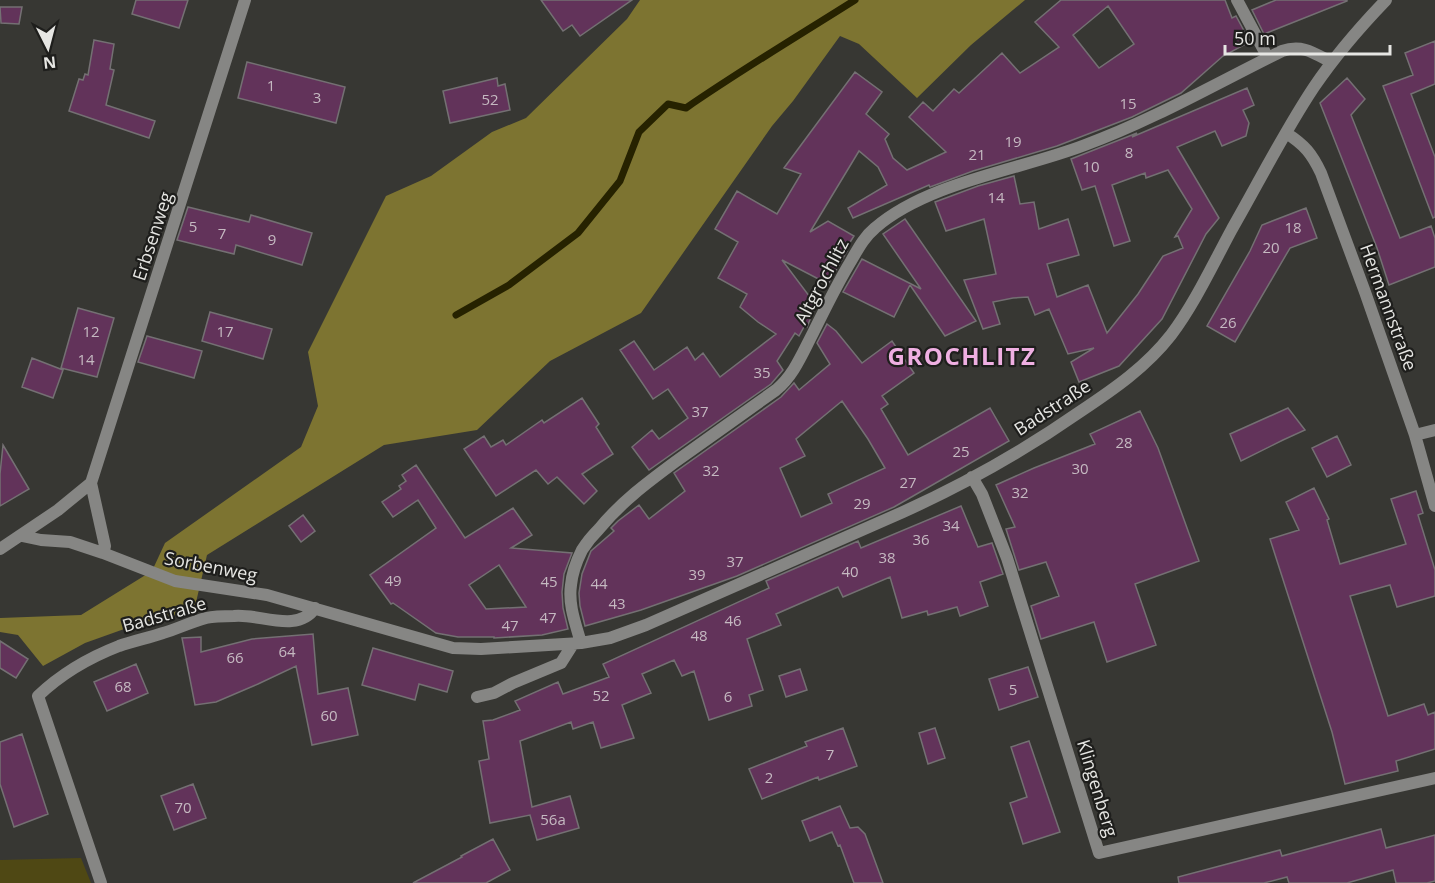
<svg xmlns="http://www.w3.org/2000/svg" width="1435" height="883" viewBox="0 0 1435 883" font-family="'Open Sans',sans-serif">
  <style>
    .green { fill: #4f4814 }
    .forest { fill: #7d7431 }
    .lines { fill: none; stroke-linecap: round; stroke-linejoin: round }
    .stream { stroke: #262200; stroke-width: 7 }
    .building { fill: #62335a; stroke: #747073; stroke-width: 1.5; fill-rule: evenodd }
    .minor { stroke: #868684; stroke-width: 12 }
    .labels { text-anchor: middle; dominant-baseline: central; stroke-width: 4.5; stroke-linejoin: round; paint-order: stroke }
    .number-label { font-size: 15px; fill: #c5b9c1 }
    .street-label { font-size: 18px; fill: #e6e6e3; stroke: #1e1e1c }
    .district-label { font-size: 24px; font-weight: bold; letter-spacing: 1.5px; fill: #efafe2; stroke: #1e1e1c }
  </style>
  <rect width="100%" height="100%" fill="#373733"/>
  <path class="green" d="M81 858 91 883H0V860Z"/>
  <path class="forest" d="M640 0H1025L971 45 917 98 859 44 840 36 793 101 772 126 641 313 550 361 477 430 384 445 207 555 194 611 141 623 85 643 43 666 18 635 0 632V618L81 615 152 571 165 543 301 447 318 406 308 352 386 196 431 176 492 132 526 118 627 19Z"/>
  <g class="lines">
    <path class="stream" d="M456 315 509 285 578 233 620 181 639 132 668 104 686 108C741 70 798 36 855 0"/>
  </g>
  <path class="building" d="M136 0H188L179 28 132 14Z
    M541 0H632L580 36 572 25 563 31Z
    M1061 0H1225L1232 18 1236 16 1249 40 1245 41 1246 44 1223 56 1181 93 1132 117 1057 146 973 171 930 187 929 185 853 218 848 208 887 185 878 167 859 151 810 232 828 221 854 236 845 250 847 251 828 284 782 260 816 305 807 327 805 325 799 336 795 333 777 361 783 370 771 384 649 470 632 447 652 430 659 439 688 418 668 389 653 399 620 350 634 341 654 370 687 347 695 360 703 353 720 377 776 334 758 322 740 307 747 294 718 278 738 242 715 229 737 191 777 214 801 174 784 168 855 72 882 92 866 114 889 134 885 139 893 158 907 170 946 152 909 117 923 102 933 111 954 89 959 93 1002 53 1020 73 1059 47 1035 22ZM1108 6 1134 44 1099 68 1073 35Z
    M1276 0H1347V1L1264 34 1252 10Z
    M0 7H22L19 24 1 23Z
    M94 40 114 44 110 69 114 70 106 105 155 121 149 138 69 111 79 79 83 80 85 74 88 75Z
    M1435 41V84L1411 94 1435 157V217L1433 218 1383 86 1413 75 1405 53Z
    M247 62 345 87 336 123 238 98Z
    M497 78 498 86 505 84 510 110 450 123 443 91Z
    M1347 78 1365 99 1351 115 1400 238 1431 226 1435 238V267L1389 285 1377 248 1320 103Z
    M1247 88 1254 105 1243 110 1249 123 1246 136 1222 146 1215 131 1177 147 1219 218 1206 234 1162 319 1119 366 1079 382 1071 362 1094 348 1068 354 1049 309 1035 315 1028 297 1013 298 993 302 1000 324 983 329 964 280 996 274 984 219 946 231 935 202 978 186 1014 176 1020 204 1034 202 1039 229 1068 219 1079 255 1047 264 1057 297 1088 285 1107 333 1138 294 1163 256 1183 248 1178 236 1175 237 1192 209 1168 170 1146 178 1145 173 1112 185 1130 241 1114 246 1095 186 1082 190 1071 159 1137 133 1132 137Z
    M188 207 249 222 251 215 312 233 302 265 236 245 234 254 177 240Z
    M1306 208 1317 238 1290 248 1235 342 1207 326 1250 251 1262 225Z
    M905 219 976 321 945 336 910 285 894 317 843 292 862 259 921 289 883 234Z
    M78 308 114 318 97 377 61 368Z
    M210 312 272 329 263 359 202 341Z
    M827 324 836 331 862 363 892 341 914 373 882 396 888 404 881 409 908 455 990 408 1009 441 894 507 737 576 641 610 585 626 580 606 579 593 582 574 591 551 614 531 611 528 618 521 639 505 649 519 685 491 674 473 781 397 794 383 799 390 830 364 817 343ZM842 401 868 439 885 468 828 494 832 503 801 517 780 468 805 456 796 439Z
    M147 336 202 351 194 378 138 362Z
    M32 358 63 370 53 398 22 387Z
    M582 398 599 424 596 427 613 454 582 474 597 491 584 504 557 477 548 484 536 470 496 496 464 449 484 436 491 447 503 440 506 445 542 420 544 423Z
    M1288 408 1305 430 1283 440 1241 461 1230 434Z
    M1140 411 1158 448 1199 561 1135 584 1156 645 1107 662 1094 622 1041 639 1031 606 1059 596 1046 562 1019 570 1006 529 1015 527 996 485 1034 468 1095 444 1090 434Z
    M1337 436 1351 465 1327 477 1312 448Z
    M3 445 29 489 0 506V474Z
    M416 465 465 538 513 508 532 535 511 548 572 553 564 574 562 592 563 608 568 629 542 635 494 638V637H458L436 633 393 603 391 604 370 575 436 528 418 500 393 517 382 502 401 489 399 486 406 481 402 475ZM499 565 526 607 486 609 469 585Z
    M1314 488 1329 519 1327 520 1340 564 1406 544 1391 499 1416 491 1423 513 1418 515 1435 570V596L1397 607 1390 585 1350 596 1388 716 1424 704 1428 715 1435 712V749L1396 761 1398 771 1345 784 1332 732 1270 539 1299 530 1286 502Z
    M961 506 978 547 992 543 1003 574 980 582 988 606 960 616 957 607 928 615 927 611 902 618 890 577 843 597 838 587 776 614 781 625 747 639 763 690 749 695 752 706 709 720 694 671 682 676 674 660 642 674 651 693 622 705 634 738 601 748 593 722 573 729 571 722 520 741 532 807 570 796 579 828 537 840 530 815 490 823 479 761 489 759 483 721 493 720 520 710 515 701 558 682 563 694 609 677 603 664 769 588 766 581 858 541 861 548Z
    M303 515 315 531 301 542 289 526Z
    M313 634 318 694 348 688 358 735 312 745 296 666 258 684 216 702 195 705 182 638 201 637V652L252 639Z
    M0 641 28 659 16 678 0 668Z
    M373 648 453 671 447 692 419 684 415 700 362 685Z
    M136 664 148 693 107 711 94 682Z
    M1028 667 1038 697 999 710 989 679Z
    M800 669 807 690 786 697 779 676Z
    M843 728 857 766 819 780 818 777 762 799 749 769 807 746 805 742Z
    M935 728 945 758 928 764 919 733Z
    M22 734 48 814 14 827 0 784V742Z
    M1029 741 1060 832 1023 844 1010 803 1027 797 1011 747Z
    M193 784 206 818 174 830 161 796Z
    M840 806 850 828 858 827 865 834 883 883H854L840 845 838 846 832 832 810 841 802 821Z
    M1381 829 1386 848 1435 835V881L1427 883H1396L1393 870 1347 883H1289L1287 877 1264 883H1179L1178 877 1280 850 1282 856Z
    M493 839 510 870 486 883H413L462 857 461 856Z"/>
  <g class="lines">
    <path class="minor" d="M1237 0 1268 58
      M1286 133C1305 145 1312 154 1321 173L1365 292 1415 435 1435 506
      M1415 435 1435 430
      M972 477 982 494 1007 558 1099 853 1435 778
      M22 536 41 540 70 542 103 553 175 581 267 595 453 648 481 649 581 643 610 638 646 625 903 512C965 484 1025 450 1081 411 1114 389 1146 367 1171 335 1195 303 1213 264 1232 229 1259 182 1284 132 1314 87 1335 56 1360 27 1386 0
      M0 549 58 510 91 483
      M103 553 105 546 91 483 245 0
      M581 643C576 625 568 605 571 585 572 574 577 560 582 550 587 542 593 535 599 529 621 502 648 482 675 462 709 438 742 414 776 390 794 375 802 354 813 333 825 309 837 284 851 261 858 249 864 237 875 228 928 182 1020 170 1085 145 1153 120 1217 83 1282 51 1302 44 1314 53 1331 62
      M477 697 494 693 513 683 561 663 573 644
      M101 883 38 696C61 674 88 658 119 646 133 641 148 638 163 633 177 629 191 622 206 618 215 616 225 616 234 616 259 613 297 634 315 608"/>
  </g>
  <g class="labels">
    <g class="number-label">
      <text x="271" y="85">1</text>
      <text x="317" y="97">3</text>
      <text x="490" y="99">52</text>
      <text x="1128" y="103">15</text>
      <text x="1013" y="141">19</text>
      <text x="1129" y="152">8</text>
      <text x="977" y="154">21</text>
      <text x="1091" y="166">10</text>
      <text x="996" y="197">14</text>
      <text x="193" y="226">5</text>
      <text x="1293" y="227">18</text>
      <text x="222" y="233">7</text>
      <text x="272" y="239">9</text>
      <text x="1271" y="247">20</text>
      <text x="1228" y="322">26</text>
      <text x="91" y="331">12</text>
      <text x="225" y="331">17</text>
      <text x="86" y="359">14</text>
      <text x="762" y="372">35</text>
      <text x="700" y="411">37</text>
      <text x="1124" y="442">28</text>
      <text x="961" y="451">25</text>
      <text x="1080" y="468">30</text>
      <text x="711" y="470">32</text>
      <text x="908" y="482">27</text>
      <text x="1020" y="492">32</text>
      <text x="862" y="503">29</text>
      <text x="951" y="525">34</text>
      <text x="921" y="539">36</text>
      <text x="887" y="557">38</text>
      <text x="735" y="561">37</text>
      <text x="850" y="571">40</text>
      <text x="697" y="574">39</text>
      <text x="393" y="580">49</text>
      <text x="549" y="581">45</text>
      <text x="599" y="583">44</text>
      <text x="617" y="603">43</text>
      <text x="548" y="617">47</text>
      <text x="733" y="620">46</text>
      <text x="510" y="625">47</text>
      <text x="699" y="635">48</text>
      <text x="287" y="651">64</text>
      <text x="235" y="657">66</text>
      <text x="123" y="686">68</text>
      <text x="1013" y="689">5</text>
      <text x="601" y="695">52</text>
      <text x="728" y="696">6</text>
      <text x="329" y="715">60</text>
      <text x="830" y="754">7</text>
      <text x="769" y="777">2</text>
      <text x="183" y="807">70</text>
      <text x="553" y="819">56a</text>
    </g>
    <g class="street-label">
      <text transform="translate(152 236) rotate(-72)">Erbsenweg</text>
      <text transform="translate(821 281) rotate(-62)">Altgrochlitz</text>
      <text transform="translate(1389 307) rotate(70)">Hermannstraße</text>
      <text transform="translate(1052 407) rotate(-33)">Badstraße</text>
      <text transform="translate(211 566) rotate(11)">Sorbenweg</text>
      <text transform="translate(164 614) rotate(-16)">Badstraße</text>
      <text transform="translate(1098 788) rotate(73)">Klingenberg</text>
    </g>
    <g class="district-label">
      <text x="962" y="355">GROCHLITZ</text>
    </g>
  </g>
  <g transform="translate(48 48) rotate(174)" stroke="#1e1e1c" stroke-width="4.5" paint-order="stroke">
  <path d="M0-4.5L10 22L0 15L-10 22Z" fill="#e6e6e3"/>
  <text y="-9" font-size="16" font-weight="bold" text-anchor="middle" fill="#e6e6e3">N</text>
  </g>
  <path d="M1225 45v9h165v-9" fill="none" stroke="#e6e6e3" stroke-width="3"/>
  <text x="1234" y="45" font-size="18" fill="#e6e6e3" stroke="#1e1e1c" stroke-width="4.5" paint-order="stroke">50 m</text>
</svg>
